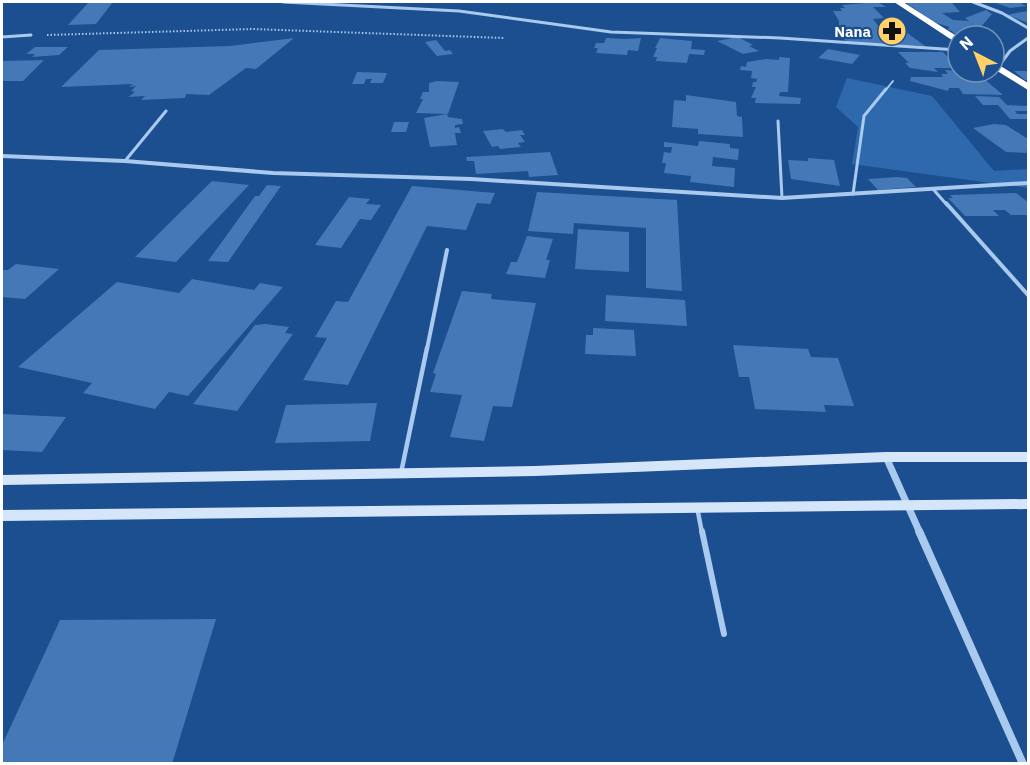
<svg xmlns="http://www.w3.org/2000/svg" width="1030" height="765" viewBox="0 0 1030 765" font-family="'IBM Plex Sans',sans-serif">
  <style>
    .green { fill: #2e69ad }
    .building { fill: #4478b7 }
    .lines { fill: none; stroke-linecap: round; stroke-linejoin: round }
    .path { stroke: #a9c9ee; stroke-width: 2; stroke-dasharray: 1.5 2; stroke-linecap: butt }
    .lane-far4 { stroke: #a9c9ee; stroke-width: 2 }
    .lane-far3 { stroke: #a9c9ee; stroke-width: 3 }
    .lane-far2 { stroke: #a9c9ee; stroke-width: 4 }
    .lane-far1 { stroke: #a9c9ee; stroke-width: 4.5 }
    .lane { stroke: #a9c9ee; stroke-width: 6 }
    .street-far3 { stroke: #a9c9ee; stroke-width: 3 }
    .street-far2 { stroke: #a9c9ee; stroke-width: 4 }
    .street-far1 { stroke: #a9c9ee; stroke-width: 7 }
    .street { stroke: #a9c9ee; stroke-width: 8 }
    .secondary { fill: #d6e6fa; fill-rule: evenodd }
    .highway { fill: #fff; fill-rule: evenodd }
    .labels { text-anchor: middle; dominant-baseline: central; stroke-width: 4.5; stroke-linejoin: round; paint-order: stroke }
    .far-poi-label { font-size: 15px; font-weight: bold; fill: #fff; stroke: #1b4f8f; text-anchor: end }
  </style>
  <rect width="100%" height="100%" fill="#1b4f8f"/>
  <path class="green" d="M847 78 932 96 994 171 1028 169V188L852 164 858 127 836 107Z"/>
  <path class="building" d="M89 2H113L96 24 68 25Z
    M878 2 886 7H873L884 18 873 19 880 28 902 29 925 46 847 42 839 34V21L833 11H842L840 8H845L842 5Z
    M940 2 952 3 960 12 942 13 953 20 969 21 965 18 986 10 992 14 973 36H956L952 31 948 30 949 27 934 22 906 3Z
    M993 2H1026L1021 4 1027 6 1010 8Z
    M1028 11V23L1007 15 1016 13Z
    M738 37 753 45 749 46 759 51 743 54 717 41Z
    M294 38 256 69 246 68 209 95 186 94 185 98 141 100 145 96 128 97 135 92 131 91 136 86 129 87 133 84 61 87 99 50 230 46Z
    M606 38 626 39 641 38 638 51 628 50 627 55 596 53 598 48H594L596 43H604Z
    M660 38 692 41 691 49 705 50 704 55 689 54 687 63 656 61 657 57H653L657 48H655Z
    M436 40 445 51 450 50 453 54 437 56 425 42Z
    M35 47H68L59 55 32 57 35 54H26Z
    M828 49 860 55 852 64 818 58Z
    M898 52H943L958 68H934L938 72 910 68 905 63H909Z
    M779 57 790 58 788 92H780L779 96 801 98 800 104 755 103 756 98H751L756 87H752L753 82H756L757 79 751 78 752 71 740 70 741 66 746 67 747 62 766 59 779 60Z
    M44 60 23 81H2V61Z
    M945 70 976 72 1003 95 963 94 959 88H949L948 91 910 81 911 77H943L941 74H948Z
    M1014 71H1028V80H1025Z
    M357 72 387 73 383 83H370L372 79H366L364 84H352Z
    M437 81 459 82 448 114 416 113 423 99H420L423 92H429V83Z
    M686 95 736 102 737 116 742 117 743 137 698 134V129L672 127 674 100 686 101Z
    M975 96 999 97 1007 105 1028 106V111H1015L1017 114H1028V119H1010L998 105H983Z
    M447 114 448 117 462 119 463 124 455 125V128L459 127 461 133H455L457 145 430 147 424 118Z
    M394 122H409L406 132H391Z
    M994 124 1006 125 1028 139V150H1026L1028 153 1006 152 973 128Z
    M503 129 506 132 522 130 525 135H520L525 142 518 143 521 147 500 149 498 146 492 147 483 131Z
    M699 141 730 144V148L739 149 738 160 713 157 712 166 735 168 734 187 690 182 691 176 664 173 666 163H662L664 152 671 153 672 147H664V142L698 146Z
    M550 152 558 175 529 177 528 171 476 174 474 161H467L466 157Z
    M808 158 834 160 840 186 791 179 788 160 808 161Z
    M897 177 907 178 916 187 878 190 868 179Z
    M212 181 249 185 176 262 135 257Z
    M267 185 281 186 228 262 208 261 255 196H259Z
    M412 186 495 193 490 204 477 203 466 230 427 226 348 385 303 380 327 338 315 337 336 301 348 302Z
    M537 192 677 200 682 291 646 288V228L574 223 573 234 528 231Z
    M1016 193 1028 202V215H1011L1005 210H993L999 216H965L948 198H953L950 195Z
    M349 197 370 199 366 204 381 205 371 220 360 219 341 248 315 245Z
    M578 229 629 232V272L575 269Z
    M527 236 553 239 546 260H550L545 278 506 274 511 262H517Z
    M16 264 59 269 25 299 2 297V270H8Z
    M192 279 254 290 260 283 283 287 188 396 169 392 155 409 83 393 92 383 18 367 117 282 179 293Z
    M462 291 492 294 491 299 536 303 512 407 493 406 484 441 450 437 462 395 430 392 436 374 433 373Z
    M606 295 685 300 687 326 605 321Z
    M266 324 289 327 285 333 293 334 237 411 193 404 255 325Z
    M593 328 634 330 636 356 585 354 586 335H593Z
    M733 345 808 349 811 357 838 358 854 406 824 405 826 412 755 409 749 377H739Z
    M377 403 370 441 275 443 286 405Z
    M2 414 66 417 42 452 2 450Z
    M216 619 172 764H2V745L60 620Z"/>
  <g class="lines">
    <path class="path" d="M47 35 253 29 504 38"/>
    <path class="lane-far4" d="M885 91 893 81"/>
    <path class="lane-far3" d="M778 121 782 198
      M125 161 166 111
      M933 189 947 205
      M853 194 864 116 886 89"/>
    <path class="lane-far2" d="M946 203 1028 295
      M427 349 447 250"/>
    <path class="lane-far1" d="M401 473 427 348
      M697 507 702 533"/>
    <path class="lane" d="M702 531 724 634"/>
    <path class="street-far3" d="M283 2 459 11 611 32 780 38 958 50
      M973 2 1002 13 1028 28
      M2 37 31 35
      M998 67 1010 51 1028 38"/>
    <path class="street-far2" d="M2 156 125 161 273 173 471 179 782 198 1028 183"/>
    <path class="street-far1" d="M886 457 920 533"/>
    <path class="street" d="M919 531 1023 764"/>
    <path class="secondary" d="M886 452H1028V462H886L535 476 2 485V475L535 466Z
      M1028 499V509L2 521V510Z"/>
    <path class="highway" d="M894 2H903L958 37V44Z
      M994 62 1028 83V90L994 69Z"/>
  </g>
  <defs>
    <g id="pharmacy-disc" transform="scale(1.5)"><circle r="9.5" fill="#ffd166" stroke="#1b4f8f"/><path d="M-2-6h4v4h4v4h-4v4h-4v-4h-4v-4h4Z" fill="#111"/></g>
  </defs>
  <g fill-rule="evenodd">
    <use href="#pharmacy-disc" x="892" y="31"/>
  </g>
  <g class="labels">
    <g class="far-poi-label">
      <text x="871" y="31">Nana</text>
    </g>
  </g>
  <rect width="1030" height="765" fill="none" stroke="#ffffff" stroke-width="6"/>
  <g transform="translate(976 54) rotate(318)"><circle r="28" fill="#1b4f8f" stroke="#7695bc" stroke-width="1.5"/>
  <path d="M0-4.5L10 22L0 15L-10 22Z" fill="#ffd166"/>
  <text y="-9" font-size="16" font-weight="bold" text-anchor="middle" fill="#ffffff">N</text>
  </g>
</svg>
